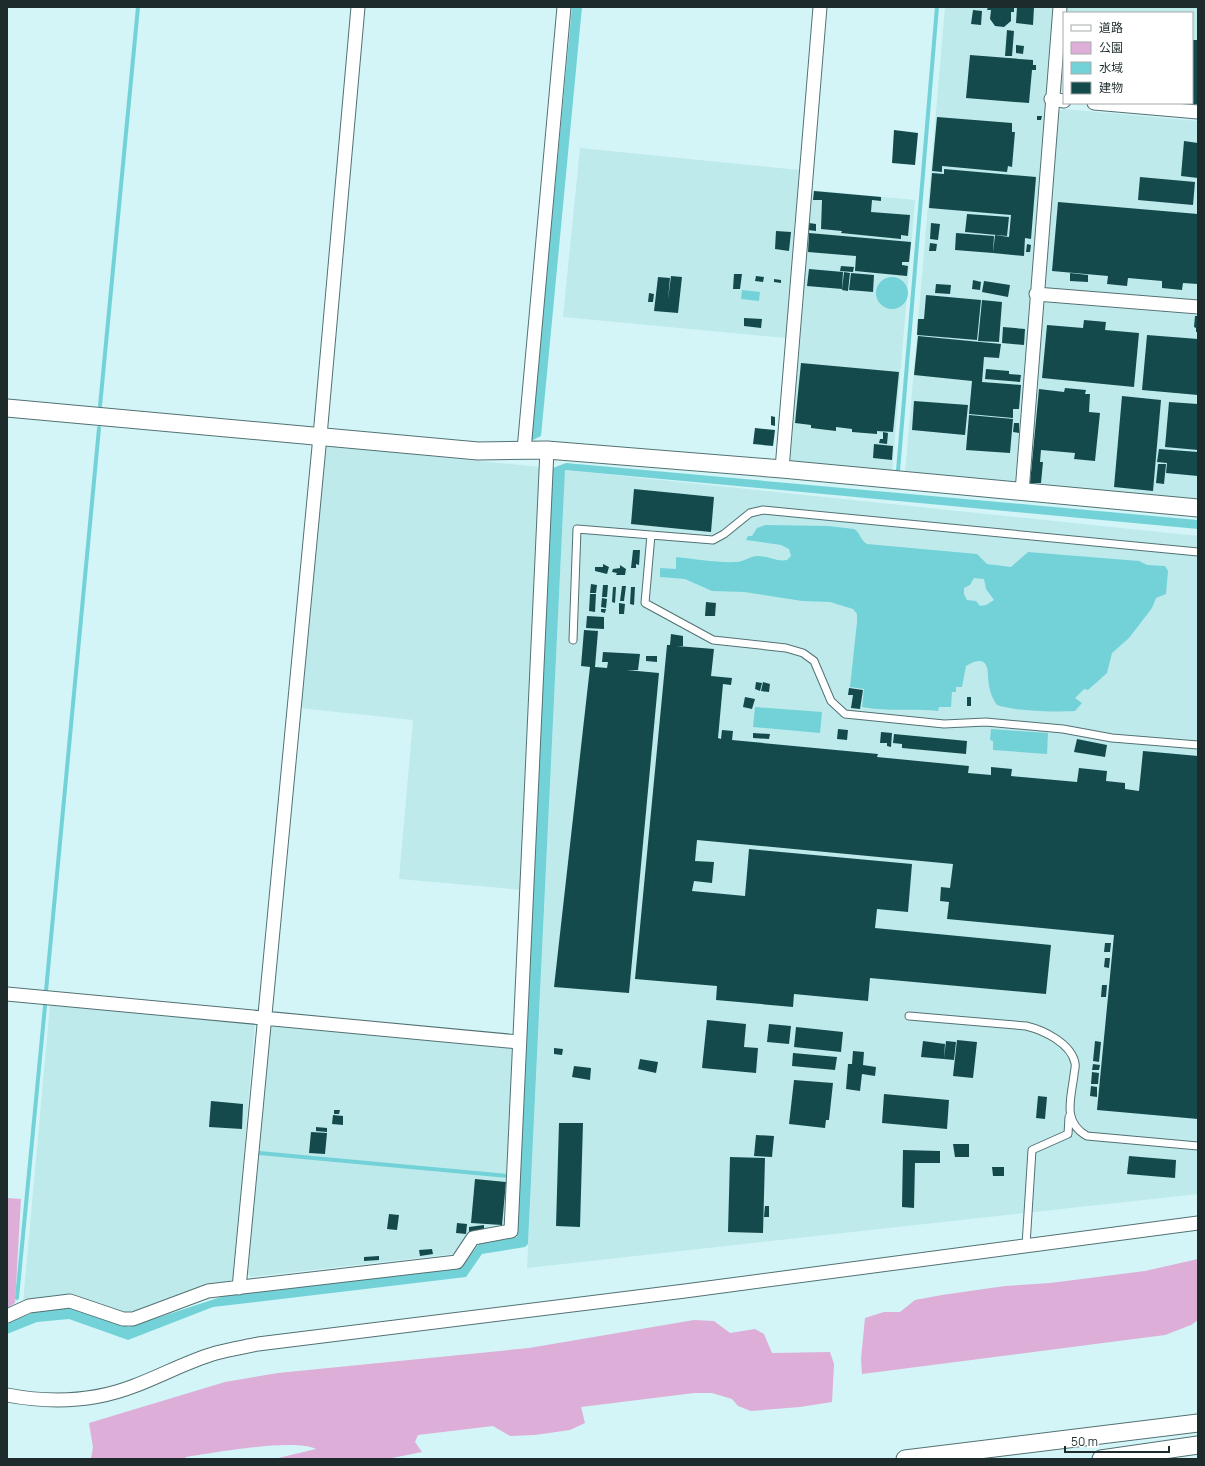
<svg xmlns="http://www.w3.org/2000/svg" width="1205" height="1466" viewBox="0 0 1205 1466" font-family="Manrope,'Noto Sans JP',sans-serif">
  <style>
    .built { fill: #beeaec }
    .green { fill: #ddaed7 }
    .water { fill: #73d2d8; fill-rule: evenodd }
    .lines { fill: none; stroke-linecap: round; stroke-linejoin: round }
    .stream { stroke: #73d2d8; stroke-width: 4 }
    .building { fill: #154a4d }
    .service-casing { stroke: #537173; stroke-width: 9 }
    .minor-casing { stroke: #537173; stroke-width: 15 }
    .tertiary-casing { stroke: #537173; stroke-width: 19 }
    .service { stroke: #fff; stroke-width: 7 }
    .minor { stroke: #fff; stroke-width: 13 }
    .tertiary { stroke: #fff; stroke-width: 17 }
  </style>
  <rect width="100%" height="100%" fill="#d3f5f7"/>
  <path class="built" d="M945 7H1054L1017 484 905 474Z
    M1064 7H1198V105L1174 103H1192V13H1064V94L1057 86Z
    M1063 109 1198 121V302L1043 289 1057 113Z
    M580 148 799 170 786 338 563 317Z
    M811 190 915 200 892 473 787 464Z
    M1042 302 1198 315V500L1027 485Z
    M326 446 541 467 523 890 399 879 413 720 299 708Z
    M565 470 1198 536V1194L527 1268Z
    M50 1004 255 1022 234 1276 228 1284 205 1286 128 1313 82 1298 67 1295 29 1300 23 1303Z
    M271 1024 509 1046 516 1051 506 1226 469 1234 453 1254 251 1277 248 1273 267 1027Z"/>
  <path class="green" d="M7 1198 21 1199 15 1303 7 1308Z
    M1198 1259V1320L1191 1325 1165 1335 862 1374 861 1359 865 1318 884 1312H900L915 1300 942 1295 1005 1286 1050 1283 1145 1271Z
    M694 1320 714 1321 730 1333 755 1329 764 1334 772 1353 830 1352 834 1364 832 1402 800 1407 751 1411 738 1406 732 1399 712 1393H694L581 1407 585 1423 570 1430 535 1435 510 1436 493 1426 418 1435 415 1442 422 1452 392 1458 274 1459 316 1449C295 1438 212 1453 186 1457L184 1459H91L93 1447 89 1423 225 1382 278 1373 529 1348Z"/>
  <path class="water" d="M572 7H582L541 436 531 441Z
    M876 293a16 16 0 1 1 32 0a16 16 0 1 1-32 0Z
    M742 290 760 292 759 301 741 299Z
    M566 463 1198 520V529L565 470 528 1244 525 1247 482 1254 466 1277 213 1307 128 1340 69 1319 37 1322 7 1334V1324L10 1322 35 1312 68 1308 129 1327 224 1296 461 1267 479 1244 517 1237 553 468Z
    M765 525 828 526 854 529C860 532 860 540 867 544L977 554 987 564 1011 567 1028 552 1139 561 1147 565 1165 566 1168 571 1166 594 1156 598 1152 608 1129 638 1112 653 1107 673 1088 690 1084 689 1075 698 1082 703 1075 711C1051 712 1020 712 997 705 991 697 989 688 988 678 988 674 988 669 986 665 982 657 971 663 966 666L962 687H956V692H952L951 707H939L938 711C913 708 887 712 862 707L864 689 850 687 857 622V614L853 609 830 602 802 601 744 592 712 591 685 579 660 577V568L676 569V557C696 559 717 563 737 562 745 561 750 556 758 556 769 556 777 562 787 560L791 556 789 549 781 545 746 540 748 536H752L757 528ZM974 578 984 579 986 589 994 600 986 605 980 606 976 601 967 600 964 594V588L970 585Z
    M755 707 822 712 820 733 753 727Z
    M991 729 1048 733 1047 754 993 750V741L990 740Z"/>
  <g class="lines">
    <path class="stream" d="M100 406 138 7
      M898 471 937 7
      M46 991 99 428
      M259 1153 508 1176
      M17 1298 45 1006"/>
  </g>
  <path class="building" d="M988 7H1014V12H1011V21L1004 27 995 26 990 19 991 10H987Z
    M1017 7H1034L1033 25 1016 23Z
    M973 10 982 11 981 25 971 24Z
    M1007 30 1014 31 1012 56H1005Z
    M1192 40H1198V104H1192Z
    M1016 45 1024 46 1023 54 1016 53Z
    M970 55 1033 60V65H1036V70H1032L1029 103 966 98Z
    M1037 116H1042L1041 120H1037Z
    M937 117 1012 123V132H1015L1012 167 1008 166 1007 172 942 166V172L932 171Z
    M894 130 918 133 915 165 892 163Z
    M1184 141 1198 143V178L1181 176Z
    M944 169 1036 177 1031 239 1025 238 1024 256 993 253 995 235 1009 237 1011 215 929 208 932 173 944 174Z
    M1140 177 1195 182 1193 205 1138 200Z
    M814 191 881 197V201L872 200 871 212 910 215 908 236 901 235V239L841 233 842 231 821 229 822 200H813Z
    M1058 202 1198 214V284L1183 283 1182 290 1162 288V281L1128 278 1127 286 1107 284 1108 276 1052 271Z
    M967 214 1009 217 1007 236 965 232Z
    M809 223 816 224V231L808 230Z
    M931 223 940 224 938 240 930 239Z
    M776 231 791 232 789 251 775 249Z
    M809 233 911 242 909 262H902V265L908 266 907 276 855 271 856 256 808 252Z
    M956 233 994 236 993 253 955 250Z
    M930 243 937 244 936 251H929Z
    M1027 244 1031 245 1030 252H1026Z
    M841 266 854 267 853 272 840 271Z
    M809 269 843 272 842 289 807 286Z
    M844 272 850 273 848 291 842 290Z
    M851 273 874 275 873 292 849 290Z
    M1070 273 1088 275V282L1070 281Z
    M734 274H742L740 289H733Z
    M671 276 682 277 678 313 654 311 658 277 670 278 668 300Z
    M756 276 764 277 763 282 755 281Z
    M774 279 781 280V283L774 282Z
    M973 280 981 282 980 290 972 289Z
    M984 281 1010 285 1008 297 982 292Z
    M936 284 951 285 950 294 935 293Z
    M649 293 654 294 653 302H648Z
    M926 295 981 300 977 340 917 335 918 319H924Z
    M982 300 1002 302 999 342 978 341Z
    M1195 316H1198V332H1196V328L1194 327Z
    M744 318 762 319 761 328 744 326Z
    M1084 320 1106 322 1105 330 1139 333 1134 387 1042 378 1047 325 1083 328Z
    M1003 327 1025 329 1024 345 1002 343Z
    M1147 335 1198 339V395L1142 390Z
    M918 336 1001 344 999 358 984 357 982 382 1021 385 1019 409H1013V418L969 414 972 381 914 375Z
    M801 363 899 372 893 432 877 431V434L852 432V429L836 427V431L811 428V425L795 423Z
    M986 369 1009 371V374L1021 375 1020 382 985 379Z
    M1065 388 1086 390 1085 394H1090L1089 412 1100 413 1095 461 1074 459 1075 453 1041 450 1040 462H1043L1041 483H1030L1039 389 1064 392Z
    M1122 396 1161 400 1153 491 1114 487Z
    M914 401 968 405 965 435 912 430Z
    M1169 402 1198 404V450L1165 447Z
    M969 415 1013 419 1010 453 966 450Z
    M771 416 775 417V426L771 425Z
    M1014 423H1019V433L1013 432Z
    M755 428 775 430 773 446 753 444Z
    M883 432 888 433 887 444 879 443 880 439H883Z
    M874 444 893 446 892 460 873 458Z
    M1159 449 1198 452V476L1166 473 1167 463 1157 462Z
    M1158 464H1166L1164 484 1156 483Z
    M634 489 714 497 711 532 631 524Z
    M633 550H640L639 565 636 564V568H631Z
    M603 564 609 567 607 574 595 571V567H603Z
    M620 565 626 569 625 575H616L617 573 612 572 613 569 620 568Z
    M591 584 597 585 596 593H590Z
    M603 585H608L607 597H602Z
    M622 586H626L624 601H620Z
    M613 587H616L615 603 612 602Z
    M631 587H635L634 605 630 604Z
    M590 594H596L595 612 589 611Z
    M602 598 607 599 606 608 601 607Z
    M706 602 716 603 715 616H705Z
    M619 603 625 604 624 614H619Z
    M601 609H606L605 613 601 612Z
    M587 616 604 617V629L586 628Z
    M584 630 598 631 595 667 607 668 608 662H602L603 652 640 654 638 670H627L659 673 629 993 554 987 590 667 581 666Z
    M671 634 683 636V646H677L714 649 711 676 732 678 731 685 723 684 718 738 721 739 722 730 733 731 732 740 878 754 877 757 969 766 968 773 991 775V767L1012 769 1011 776 1077 782 1079 768 1107 771 1106 781 1125 783V789L1139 791 1143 751 1198 756V1119L1097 1110 1114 935 947 919 949 902 940 901 941 887 950 888 953 864 697 840 695 861 714 862 712 883 694 881 692 891 745 896 749 849 912 864 908 912 877 909 875 928 1051 945 1046 994 870 978 868 1001 794 994 793 1007 716 1000 717 986 635 979 667 645H670Z
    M646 656H657V662L646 661Z
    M756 682 762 683 760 691 755 689Z
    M763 682 770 684 769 692 761 691Z
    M849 688 863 690 860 709 851 708 853 695H848Z
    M745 697 755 699 752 709 743 707Z
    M967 697H971V706H967Z
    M838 729 848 730 847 740 837 739Z
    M881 732 892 733 891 747 887 746V743H880Z
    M753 733 770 734 769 739 753 738Z
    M894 734 967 741 966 754 902 748V744L893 743Z
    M1077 739 1107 745 1105 757 1074 752Z
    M1105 943H1111L1110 952H1104Z
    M1105 958H1110L1109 968 1104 967Z
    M1102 985H1107L1106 997H1101Z
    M707 1020 746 1024 744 1047 758 1048 756 1073 702 1068Z
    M769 1024 791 1026 789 1044 767 1042Z
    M796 1027 843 1032 841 1052 794 1047Z
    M957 1040 977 1042 973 1078 953 1076Z
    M923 1041 945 1044 944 1059 921 1057Z
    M946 1041 956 1042 954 1060 944 1059Z
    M1095 1041 1101 1042 1099 1062 1093 1061Z
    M554 1048 563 1049 562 1055 554 1054Z
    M853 1051 864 1052 863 1065 876 1067 875 1076 862 1074 860 1091 846 1089 848 1064H852Z
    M793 1053 837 1057 835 1070 792 1066Z
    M640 1059 658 1062 656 1073 638 1069Z
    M1093 1064 1100 1065 1099 1070H1092Z
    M574 1066 591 1068 590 1080 572 1077Z
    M1092 1072 1099 1073 1098 1084H1091Z
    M794 1080 833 1083 829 1120H826L825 1128 789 1124Z
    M1091 1086 1097 1087V1097L1090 1096Z
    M884 1094 949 1100 947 1129 882 1123Z
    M1038 1096 1047 1097 1045 1119 1036 1118Z
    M211 1101 243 1104 242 1129 209 1127Z
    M334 1110H340L339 1114H334Z
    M333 1115 343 1116V1125L332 1124Z
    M559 1123H583L580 1227 556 1226Z
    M316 1127 327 1128V1132L316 1131Z
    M311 1132 327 1133 325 1154 309 1153Z
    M756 1135 774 1136 772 1157 754 1156Z
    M953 1144H969V1157H955Z
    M903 1150 940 1151V1163H915L914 1208 902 1207Z
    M1129 1156 1176 1160 1175 1178 1127 1174Z
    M730 1157 765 1158 763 1233 728 1232Z
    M992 1167H1004V1176H993Z
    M475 1179 506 1182 502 1225 471 1223Z
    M765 1206H769V1217H764Z
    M389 1214 399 1215 397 1230 387 1229Z
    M457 1223 467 1224 466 1234 456 1233Z
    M484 1225V1230L469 1232V1227Z
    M432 1249 433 1254 420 1256 419 1250Z
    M379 1256V1260L364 1261V1257Z"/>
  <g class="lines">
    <g class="service-casing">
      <path id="service" d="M651 535 713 540 724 534 750 513 763 510 1198 552
        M573 640 577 529 651 535 645 603 713 640 786 648 803 653 814 661 831 701 845 714 944 724 986 722 1063 729 1112 738 1198 745
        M909 1016 1026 1026C1043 1030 1071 1043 1075 1063 1076 1067 1074 1072 1074 1075 1071 1099 1062 1122 1087 1136L1198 1146
        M1026 1245 1032 1150 1068 1134 1069 1117"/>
    </g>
    <g class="minor-casing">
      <path id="minor" d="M1051 99 1064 101
        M1094 103 1198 112
        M1036 294 1198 307
        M524 450 564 7
        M782 469 820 7
        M1022 492 1060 7
        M7 994 519 1042
        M239 1288 320 436 358 7
        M7 1316 29 1306 70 1301 123 1319H133L208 1291 457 1262 473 1238 511 1231 547 450
        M7 1395C49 1403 93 1402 134 1386 161 1376 188 1361 216 1353 230 1349 244 1347 258 1344L685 1291 1198 1223"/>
    </g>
    <g class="tertiary-casing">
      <path id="tertiary" d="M7 408 478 451 547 450 782 469 1198 508
        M905 1459 1198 1423
        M1101 1459 1198 1445"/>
    </g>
    <use href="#service" class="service"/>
    <use href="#minor" class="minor"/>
    <use href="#tertiary" class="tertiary"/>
  </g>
  <rect width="1205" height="1466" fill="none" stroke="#1e2b2c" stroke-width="16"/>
  <rect x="1063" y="12" width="130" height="92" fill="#ffffff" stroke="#a5aaab"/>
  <rect x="1071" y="25" width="20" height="6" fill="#ffffff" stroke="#a5aaab"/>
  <text x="1099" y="32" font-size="12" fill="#1e2b2c">道路</text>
  <rect x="1071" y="42" width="20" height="12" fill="#ddaed7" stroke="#a5aaab"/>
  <text x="1099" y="52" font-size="12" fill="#1e2b2c">公園</text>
  <rect x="1071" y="62" width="20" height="12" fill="#73d2d8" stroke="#a5aaab"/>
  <text x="1099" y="72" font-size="12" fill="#1e2b2c">水域</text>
  <rect x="1071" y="82" width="20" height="12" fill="#154a4d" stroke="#a5aaab"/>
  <text x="1099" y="92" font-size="12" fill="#1e2b2c">建物</text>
  <path d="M1065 1446v6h104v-6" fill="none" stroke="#1e2b2c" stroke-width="2"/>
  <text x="1071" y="1446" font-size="12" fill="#1e2b2c" stroke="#ffffff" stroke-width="3" paint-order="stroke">50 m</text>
</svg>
